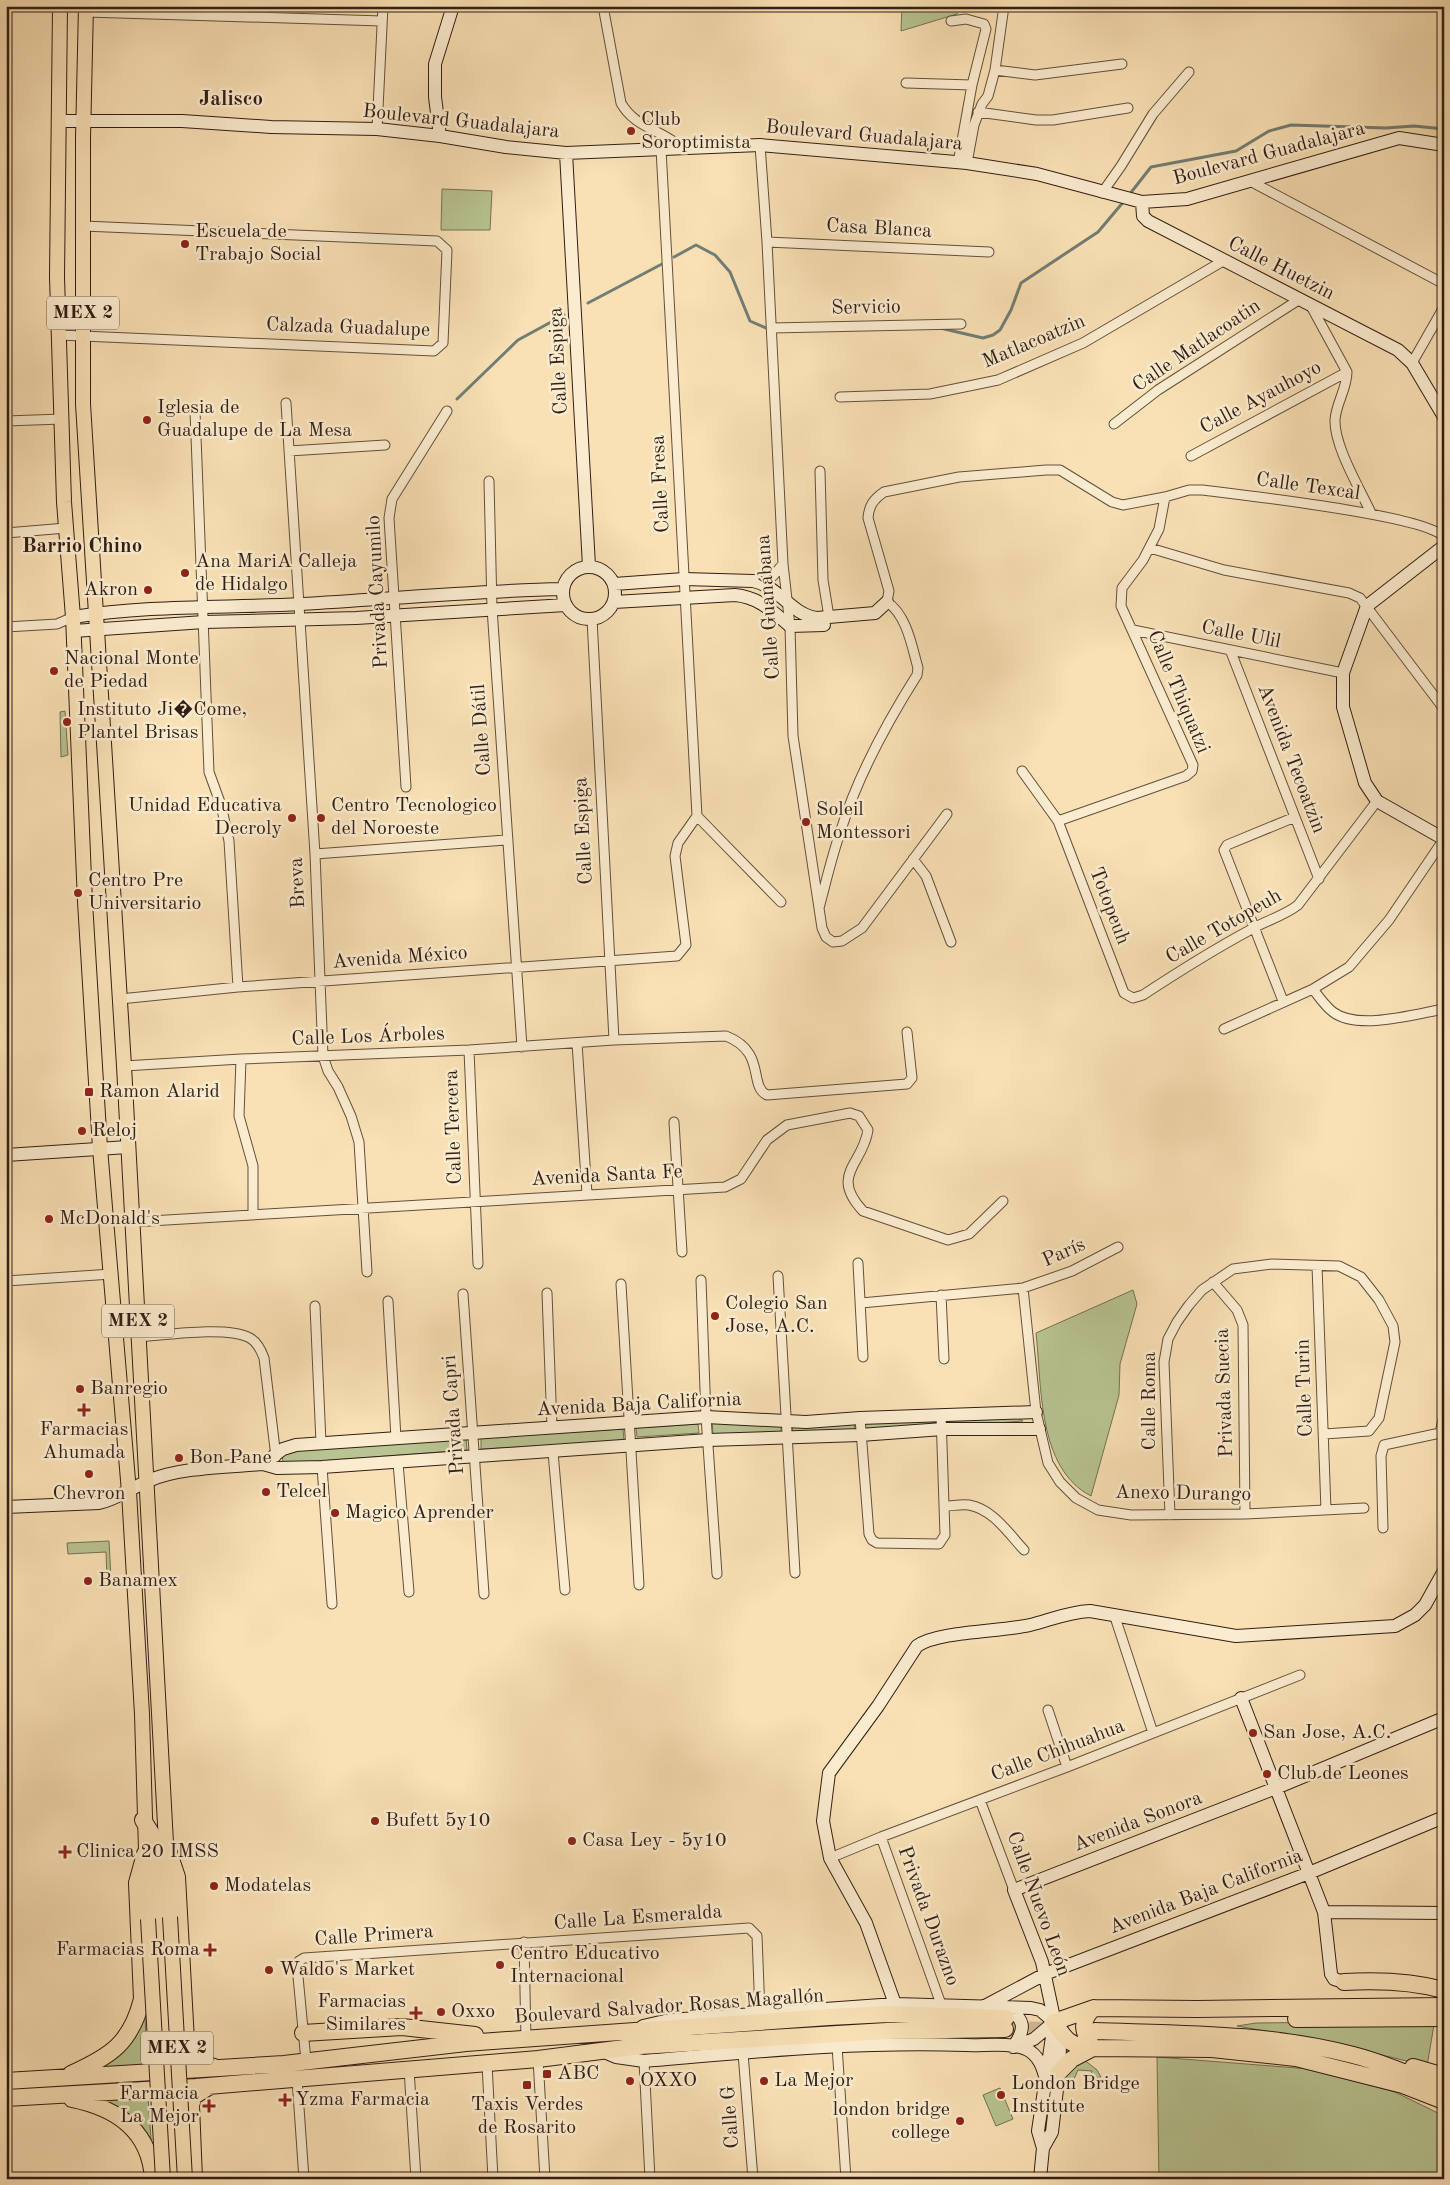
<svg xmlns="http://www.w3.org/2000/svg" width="1450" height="2185" viewBox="0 0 1450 2185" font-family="'Old Standard TT',serif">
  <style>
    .green { fill: #b8c492; stroke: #747154 }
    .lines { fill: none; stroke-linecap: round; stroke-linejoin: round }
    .stream { stroke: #727d74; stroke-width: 3 }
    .highway-tunnel { stroke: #d1ba95; stroke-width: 16; stroke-dasharray: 16 8; stroke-linecap: butt }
    .street-casing { stroke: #634f3d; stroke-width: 11 }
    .secondary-casing { stroke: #311e15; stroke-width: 14 }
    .primary-casing { stroke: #311e15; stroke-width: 16 }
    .highway-casing { stroke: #311e15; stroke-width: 18 }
    .street { stroke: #fbeccf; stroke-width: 9 }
    .secondary { stroke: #fbeccf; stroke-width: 12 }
    .primary { stroke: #f9e1b5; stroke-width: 14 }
    .highway { stroke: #f9e1b5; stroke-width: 16 }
    .primary-bridge-casing { stroke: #311e15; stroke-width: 16; stroke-linecap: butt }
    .primary-bridge { stroke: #f9e1b5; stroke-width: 14 }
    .poi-dot { fill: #8f2418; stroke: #fbeccf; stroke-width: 2 }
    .labels { text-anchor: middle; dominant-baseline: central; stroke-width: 5; stroke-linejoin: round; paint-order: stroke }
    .shield { fill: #fbeccf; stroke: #6e5c4d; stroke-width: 1 }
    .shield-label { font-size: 19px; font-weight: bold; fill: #311e15 }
    .poi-label { font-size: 20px; fill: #311e15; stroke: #fbeccf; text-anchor: start }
    .street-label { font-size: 20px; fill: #311e15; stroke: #fbeccf }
    .neighbourhood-label { font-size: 21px; font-weight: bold; fill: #311e15; stroke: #fbeccf }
  </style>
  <rect width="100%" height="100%" fill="#f9e1b5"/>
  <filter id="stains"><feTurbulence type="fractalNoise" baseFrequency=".004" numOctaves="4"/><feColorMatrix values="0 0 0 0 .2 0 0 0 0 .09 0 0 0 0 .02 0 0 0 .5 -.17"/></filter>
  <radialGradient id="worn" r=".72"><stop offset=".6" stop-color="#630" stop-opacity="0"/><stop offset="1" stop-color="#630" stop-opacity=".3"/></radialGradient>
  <path class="green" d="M902 6H960L957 14 901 31Z
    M442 189 492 191 490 230H441Z
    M65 711 68 755 61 757 60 712Z
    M1133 1290 1137 1304 1120 1364 1119 1395 1091 1496C1037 1468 1042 1386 1036 1333Z
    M1017 1417 1023 1421 983 1424 948 1423V1419Z
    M712 1420 781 1426V1433L713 1434Z
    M932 1420V1425L865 1429V1422Z
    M854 1423 855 1430 793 1434 792 1425Z
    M698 1424 699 1433 637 1437 636 1428Z
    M623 1429 624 1441 481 1449V1438Z
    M466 1438 467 1450 293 1463 283 1462 282 1455 294 1449Z
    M109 1541 111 1578H107L106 1552 68 1554 67 1543Z
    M145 2016 147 2064 91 2071Z
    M1352 2022 1434 2025 1427 2066 1333 2043 1237 2026 1256 2023Z
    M1157 2057 1310 2069 1395 2092 1444 2116V2179H1159Z
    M1083 2059 1097 2070 1101 2077 1089 2079 1092 2071 1078 2070 1074 2079 1064 2077Z
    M1000 2088 1013 2119 996 2126 983 2095Z
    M148 2096 152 2153 89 2099Z"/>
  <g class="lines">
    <path class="stream" d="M1129 195 1151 167 1236 151 1269 131 1291 125 1386 128 1414 126 1444 129
      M674 257 696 245 715 255 730 272 750 321 766 328
      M588 303 662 264
      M940 328 983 338 993 335 1000 330 1011 310 1021 283 1098 232 1125 200
      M457 399 518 340 564 315"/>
    <path class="highway-tunnel" d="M1005 2029 1095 2031"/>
    <g class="street-casing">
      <path id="street" d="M603 6 621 103C635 128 661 129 682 148
        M86 12 382 21
        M951 21 966 19 984 24 986 29 972 85 958 163
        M995 70 1035 75 1122 64
        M906 83 972 85
        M978 112 1036 120H1053L1128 108
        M377 129 383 6
        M760 145 767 242 783 564 790 626 793 736 822 928 826 937 833 942 842 941 862 928 947 814
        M661 149 697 816
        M967 163 974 125 982 104 988 96 995 70 1004 6
        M1250 181 1444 284
        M1102 193 1121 166 1153 114 1189 72
        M767 242 989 252
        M1311 306 1347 372C1347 389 1336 403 1335 420 1334 446 1360 489 1371 513
        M772 328 961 324
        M59 335 434 351 443 343 447 250 437 241 83 226
        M1412 363 1444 307
        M840 397 930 394 998 380 1083 343 1223 261
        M286 403 315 854 323 1056 328 1071 338 1087 351 1116 359 1142 367 1272
        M195 411 209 772 221 805 229 841 238 987
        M6 421 62 419
        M1114 424 1158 390 1300 299
        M289 451 385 445
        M1191 456 1347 372
        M820 471 823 580 829 617
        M489 481 492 608 522 1047
        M6 533 66 528
        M1150 548 1224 570 1349 593 1360 598 1444 709
        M763 583 773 576 783 564
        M592 619 614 1040
        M6 627 57 624 73 617
        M1133 630 1343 673
        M1231 652 1319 879
        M1022 771 1058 821 1124 993 1133 998 1143 995C1178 972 1213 950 1250 930 1265 921 1284 916 1298 905L1377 801
        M406 787 389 518 392 499 447 411
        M697 816 781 902
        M1058 821 1186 776 1192 771 1193 765 1121 606 1122 588 1143 560 1159 529 1165 497
        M315 854 506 840
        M913 859 926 876 951 942
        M819 908C826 882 832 855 841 830 858 775 886 724 917 675L918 668C912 647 907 615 887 602L889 591 868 518C869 505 874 499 884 492L959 477 1046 470H1060L1112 502 1123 505 1165 497 1189 490H1202C1241 495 1425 515 1444 537
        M1313 989C1319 997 1325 1006 1333 1012 1358 1031 1415 1014 1444 1009
        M120 999 238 987 677 956 686 945 675 856 678 843 697 816
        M1283 1001 1224 850 1227 845 1295 817
        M1224 1029 1313 989 1349 967 1389 920 1444 839
        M577 1043 587 1194
        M469 1050 478 1264
        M241 1059 239 1116 253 1166V1215
        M124 1066 241 1059 469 1050 614 1040 726 1036C767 1052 748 1086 767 1095L907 1084 912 1078 907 1032
        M674 1122 682 1252
        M133 1222 725 1187 741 1179 767 1140 787 1125 850 1113 859 1116 868 1130C863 1165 829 1174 863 1211L948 1240 969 1234 1003 1201
        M858 1263 863 1357
        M1317 1266 1326 1510
        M778 1276 795 1573
        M701 1280 706 1417 717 1574
        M6 1281 112 1274
        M1213 1282 1237 1310 1243 1325 1245 1514
        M621 1284 639 1585
        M1023 1288 1036 1412 1048 1463 1060 1482 1076 1498 1098 1510 1131 1515 1245 1514 1364 1508
        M547 1293 552 1427
        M463 1294 484 1594
        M941 1295 944 1359
        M388 1301 396 1438
        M861 1303 1023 1288 1072 1271 1118 1247
        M315 1306 321 1443
        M139 1337C166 1335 225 1326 248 1337 257 1341 261 1350 264 1358L276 1457
        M860 1418 869 1534 872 1540 877 1543 939 1544 945 1535 941 1415
        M1440 1433 1444 1415
        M553 1452 565 1590
        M398 1463 409 1592
        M322 1467 332 1604
        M945 1506C952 1506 961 1504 969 1505 993 1509 1009 1534 1024 1550
        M1170 1515 1164 1362 1168 1339 1177 1322 1189 1305 1202 1290 1233 1269 1272 1264 1339 1266 1361 1277 1379 1300 1393 1326 1395 1342 1379 1418 1369 1431 1324 1434
        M1383 1528 1381 1456 1384 1445 1440 1433 1444 1435
        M1114 1614 1153 1733
        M1048 1710 1067 1767
        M980 1800 1014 1890
        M881 1837 942 2007
        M830 1858 881 1837 1067 1767 1300 1675
        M524 1942 526 2039
        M837 2046 846 2179
        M743 2053 753 2179
        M538 2059 545 2179
        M306 2061 297 1966 299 1961 304 1958 749 1928 757 1936 760 2013
        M644 2061 650 2179
        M487 2064 493 2179
        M409 2069 416 2179
        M297 2079 304 2179"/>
    </g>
    <g class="secondary-casing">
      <path id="secondary" d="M60 121H182L271 127 377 129 440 136 506 147 566 153 760 145 967 163 1037 174 1142 202 1187 199 1399 138 1444 145
        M440 136 435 97V64L453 6
        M566 153 589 566
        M1142 202 1143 216 1148 221 1398 350 1412 363 1444 417
        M1444 546 1367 606 1343 673V707L1365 783 1377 801 1444 839
        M563 593a26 26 0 1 1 52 0a26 26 0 1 1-52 0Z
        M614 584 684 579 753 581C779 586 791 615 817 618L875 613 887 602
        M614 602 735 595C759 597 773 612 790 626L824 625
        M73 617C149 605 225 608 301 604 388 599 475 591 563 589
        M74 631 204 622 356 618 566 605
        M6 1155 128 1147
        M263 1464 283 1449 296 1445 706 1417 806 1422 860 1418 1036 1412
        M6 1507 99 1503C117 1499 131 1488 148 1481 179 1467 229 1467 263 1464L277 1468 322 1467 708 1440 860 1435 943 1429H1039
        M1241 1698 1324 1912 1331 1974 1334 1979 1344 1982
        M1324 1912 1444 1913
        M895 2004 866 1923 830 1858 823 1821 829 1773 878 1706 917 1646C939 1631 1000 1632 1030 1625 1050 1620 1068 1612 1090 1611L1236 1636 1395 1626 1415 1615 1425 1605 1444 1571
        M983 2007 1045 1974 1309 1873 1444 1817
        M1004 2007C1025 2018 1027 2028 1013 2047
        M643 2026 669 2020 895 2004 1031 2008 1040 2010 1054 2022
        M1014 2047 1034 2039 1054 2022
        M602 2051 616 2057 644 2061C751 2052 858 2041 966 2045 984 2046 1009 2042 1026 2049 1039 2055 1043 2068 1046 2080
        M1043 2148 1052 2132 1059 2072 1060 2046 1042 1962 1014 1890 1276 1788 1444 1718
        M1040 2179 1043 2148 1038 2131 1053 2030"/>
    </g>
    <g class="primary-casing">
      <path id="primary" d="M60 6 57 277 64 502 73 617 85 902 100 1148 129 1492 142 1714 148 1919
        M86 6 83 138V404L124 1066 170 1917"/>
    </g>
    <g class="highway-casing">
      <path id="highway" d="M143 1820 151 1833 155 1847 167 2071 171 2079
        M167 1847 177 1877 186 2041C190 2056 199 2063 214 2067
        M1344 1982C1378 1980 1411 1981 1444 1990
        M1444 2006 1197 2009 1094 2008 1054 2022C1066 2041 1070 2046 1093 2048L1212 2049 1296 2058 1403 2085 1444 2101
        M1296 2019 1444 2018
        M1095 2031C1181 2034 1270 2033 1353 2055 1384 2063 1414 2076 1442 2089
        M303 2033 402 2027 475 2035
        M1093 2048C1083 2033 1079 2021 1094 2008
        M1413 2067 1444 2076
        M1059 2072 1072 2059 1093 2048
        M71 2074C111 2056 131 2043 142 1999L137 1883 145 1854
        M164 2079 167 2088 173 2179
        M6 2081 284 2064 466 2043 829 2017 888 2014 1006 2018
        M6 2098 196 2087 538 2059 640 2046 887 2031 1005 2029
        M72 2099C116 2108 150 2130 153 2179
        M194 2179 191 2105 194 2096 210 2086"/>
    </g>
    <use href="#street" class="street"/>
    <use href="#secondary" class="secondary"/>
    <use href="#primary" class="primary"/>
    <use href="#highway" class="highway"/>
    <g class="primary-bridge-casing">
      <path id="primary-bridge" d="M170 1917 185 2179
        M148 1919 163 2179"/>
    </g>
    <use href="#primary-bridge" class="primary-bridge"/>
  </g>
  <g class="poi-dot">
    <circle cx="631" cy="131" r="5"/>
    <circle cx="185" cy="244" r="5"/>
    <circle cx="147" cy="420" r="5"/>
    <circle cx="185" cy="573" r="5"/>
    <circle cx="148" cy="590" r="5"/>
    <circle cx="54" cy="671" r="5"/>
    <circle cx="67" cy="722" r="5"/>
    <circle cx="292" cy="818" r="5"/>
    <circle cx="321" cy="818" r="5"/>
    <circle cx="806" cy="822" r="5"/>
    <circle cx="78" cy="893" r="5"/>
    <rect x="84" y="1087" width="10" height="10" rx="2.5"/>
    <circle cx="82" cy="1131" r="5"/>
    <circle cx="49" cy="1219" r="5"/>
    <circle cx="715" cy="1316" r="5"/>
    <circle cx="80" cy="1389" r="5"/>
    <path d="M81.5 1402.5h5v5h5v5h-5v5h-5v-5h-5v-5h5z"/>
    <circle cx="179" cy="1458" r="5"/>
    <circle cx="89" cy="1474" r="5"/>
    <circle cx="266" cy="1492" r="5"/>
    <circle cx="335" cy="1513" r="5"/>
    <circle cx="88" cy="1581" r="5"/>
    <circle cx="1253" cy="1733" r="5"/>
    <circle cx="1267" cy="1774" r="5"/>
    <circle cx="375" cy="1821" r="5"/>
    <circle cx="572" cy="1841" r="5"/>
    <path d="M62.5 1844.5h5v5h5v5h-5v5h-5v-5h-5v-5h5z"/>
    <circle cx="214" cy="1886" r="5"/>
    <path d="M207.5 1942.5h5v5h5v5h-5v5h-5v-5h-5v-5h5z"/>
    <circle cx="500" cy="1965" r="5"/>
    <circle cx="269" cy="1970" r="5"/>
    <circle cx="441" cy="2012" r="5"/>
    <path d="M413.5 2005.5h5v5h5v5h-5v5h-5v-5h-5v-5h5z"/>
    <rect x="542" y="2069" width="10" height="10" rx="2.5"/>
    <circle cx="630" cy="2081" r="5"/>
    <circle cx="764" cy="2081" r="5"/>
    <rect x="522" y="2080" width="10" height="10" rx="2.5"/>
    <circle cx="1001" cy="2095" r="5"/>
    <path d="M282.5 2092.5h5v5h5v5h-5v5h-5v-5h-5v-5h5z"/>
    <path d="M206.5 2098.5h5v5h5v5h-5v5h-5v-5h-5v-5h5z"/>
    <circle cx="960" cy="2121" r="5"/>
  </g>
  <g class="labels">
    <g class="shield">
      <rect x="47" y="296.5" width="72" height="33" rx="4"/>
      <rect x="102" y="1304.5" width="72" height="33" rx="4"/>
      <rect x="141" y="2031.5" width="72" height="33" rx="4"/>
    </g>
    <g class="shield-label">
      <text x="83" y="313">MEX 2</text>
      <text x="138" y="1321">MEX 2</text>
      <text x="177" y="2048">MEX 2</text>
    </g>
    <g class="poi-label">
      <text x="641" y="120">Club<tspan x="641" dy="23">Soroptimista</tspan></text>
      <text x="195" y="232">Escuela de<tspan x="195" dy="23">Trabajo Social</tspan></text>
      <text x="157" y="408">Iglesia de<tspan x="157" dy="23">Guadalupe de La Mesa</tspan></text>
      <text x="195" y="562">Ana MariA Calleja<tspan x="195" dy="23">de Hidalgo</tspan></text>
      <text x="138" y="590" text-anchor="end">Akron</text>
      <text x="64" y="659">Nacional Monte<tspan x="64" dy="23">de Piedad</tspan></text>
      <text x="77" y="710">Instituto Ji�Come,<tspan x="77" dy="23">Plantel Brisas</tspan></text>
      <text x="282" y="806" text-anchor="end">Unidad Educativa<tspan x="282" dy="23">Decroly</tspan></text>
      <text x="331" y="806">Centro Tecnologico<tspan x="331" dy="23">del Noroeste</tspan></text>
      <text x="816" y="810">Soleil<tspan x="816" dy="23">Montessori</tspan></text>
      <text x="88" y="881">Centro Pre<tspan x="88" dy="23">Universitario</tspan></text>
      <text x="99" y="1092">Ramon Alarid</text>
      <text x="92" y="1131">Reloj</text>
      <text x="59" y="1219">McDonald's</text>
      <text x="725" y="1304">Colegio San<tspan x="725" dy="23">Jose, A.C.</tspan></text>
      <text x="90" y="1389">Banregio</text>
      <text x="84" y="1430" text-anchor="middle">Farmacias<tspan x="84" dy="23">Ahumada</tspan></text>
      <text x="189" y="1458">Bon Pane</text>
      <text x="276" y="1492">Telcel</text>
      <text x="89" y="1494" text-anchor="middle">Chevron</text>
      <text x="345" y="1513">Magico Aprender</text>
      <text x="98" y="1581">Banamex</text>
      <text x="1263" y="1733">San Jose, A.C.</text>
      <text x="1277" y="1774">Club de Leones</text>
      <text x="385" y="1821">Bufett 5y10</text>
      <text x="582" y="1841">Casa Ley - 5y10</text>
      <text x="76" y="1852">Clinica 20 IMSS</text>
      <text x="224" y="1886">Modatelas</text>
      <text x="200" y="1950" text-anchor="end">Farmacias Roma</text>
      <text x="510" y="1954">Centro Educativo<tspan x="510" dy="23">Internacional</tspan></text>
      <text x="279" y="1970">Waldo's Market</text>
      <text x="406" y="2002" text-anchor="end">Farmacias<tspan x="406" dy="23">Similares</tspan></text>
      <text x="451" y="2012">Oxxo</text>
      <text x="557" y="2074">ABC</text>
      <text x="640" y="2081">OXXO</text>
      <text x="774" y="2081">La Mejor</text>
      <text x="1011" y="2084">London Bridge<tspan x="1011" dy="23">Institute</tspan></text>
      <text x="199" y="2094" text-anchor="end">Farmacia<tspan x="199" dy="23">La Mejor</tspan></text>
      <text x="295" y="2100">Yzma Farmacia</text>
      <text x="527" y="2105" text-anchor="middle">Taxis Verdes<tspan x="527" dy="23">de Rosarito</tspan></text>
      <text x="950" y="2110" text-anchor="end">london bridge<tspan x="950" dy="23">college</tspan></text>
    </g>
    <g class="street-label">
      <text transform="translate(461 122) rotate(6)">Boulevard Guadalajara</text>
      <text transform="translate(864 136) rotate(5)">Boulevard Guadalajara</text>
      <text transform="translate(1269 154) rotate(-15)">Boulevard Guadalajara</text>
      <text transform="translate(879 229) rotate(3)">Casa Blanca</text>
      <text transform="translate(1281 269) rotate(27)">Calle Huetzin</text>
      <text transform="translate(866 308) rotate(-1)">Servicio</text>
      <text transform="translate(348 328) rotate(2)">Calzada Guadalupe</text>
      <text transform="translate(1034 342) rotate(-23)">Matlacoatzin</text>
      <text transform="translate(1197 346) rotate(-34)">Calle Matlacoatin</text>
      <text transform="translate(559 361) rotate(-93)">Calle Espiga</text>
      <text transform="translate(1261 398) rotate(-28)">Calle Ayauhoyo</text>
      <text transform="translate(661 484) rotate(-93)">Calle Fresa</text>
      <text transform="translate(1308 487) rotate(8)">Calle Texcal</text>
      <text transform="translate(378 592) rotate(-93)">Privada Cayumilo</text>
      <text transform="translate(769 607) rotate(-94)">Calle Guanábana</text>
      <text transform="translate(1241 635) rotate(11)">Calle Ulil</text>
      <text transform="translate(1178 692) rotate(67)">Calle Thiquatzi</text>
      <text transform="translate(482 730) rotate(-94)">Calle Dátil</text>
      <text transform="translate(1291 759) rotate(69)">Avenida Tecoatzin</text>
      <text transform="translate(584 831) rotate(-93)">Calle Espiga</text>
      <text transform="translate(298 883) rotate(-93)">Breva</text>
      <text transform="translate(1109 906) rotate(69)">Totopeuh</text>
      <text transform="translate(1224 927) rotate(-30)">Calle Totopeuh</text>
      <text transform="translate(400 958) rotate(-4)">Avenida México</text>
      <text transform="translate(368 1037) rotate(-2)">Calle Los Árboles</text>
      <text transform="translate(454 1127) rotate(-92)">Calle Tercera</text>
      <text transform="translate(607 1176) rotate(-3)">Avenida Santa Fe</text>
      <text transform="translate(1064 1253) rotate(-24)">París</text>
      <text transform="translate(1305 1388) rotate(-92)">Calle Turin</text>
      <text transform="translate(1225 1393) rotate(-92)">Privada Suecia</text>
      <text transform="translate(1150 1401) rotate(-90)">Calle Roma</text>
      <text transform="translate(639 1405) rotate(-3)">Avenida Baja California</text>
      <text transform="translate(454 1415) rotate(-94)">Privada Capri</text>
      <text transform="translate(1183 1494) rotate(1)">Anexo Durango</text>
      <text transform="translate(1058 1751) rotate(-21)">Calle Chihuahua</text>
      <text transform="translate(1138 1822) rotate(-21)">Avenida Sonora</text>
      <text transform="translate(1206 1892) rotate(-21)">Avenida Baja California</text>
      <text transform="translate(1038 1904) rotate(70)">Calle Nuevo León</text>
      <text transform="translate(928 1916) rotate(70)">Privada Durazno</text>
      <text transform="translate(638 1918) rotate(-4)">Calle La Esmeralda</text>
      <text transform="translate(374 1936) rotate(-4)">Calle Primera</text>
      <text transform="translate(669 2007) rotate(-4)">Boulevard Salvador Rosas Magallón</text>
      <text transform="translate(731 2117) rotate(-94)">Calle G</text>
    </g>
    <g class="neighbourhood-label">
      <text x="231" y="99">Jalisco</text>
      <text x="82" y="546">Barrio Chino</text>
    </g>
  </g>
  <rect width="1450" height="2185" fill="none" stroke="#f9e1b5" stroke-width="25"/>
  <rect x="8" y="8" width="1435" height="2170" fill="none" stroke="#311e15" stroke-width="2.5"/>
  <rect x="12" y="12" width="1425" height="2160" fill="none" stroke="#311e15"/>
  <rect width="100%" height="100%" filter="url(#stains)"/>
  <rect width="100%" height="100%" fill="url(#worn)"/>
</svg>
